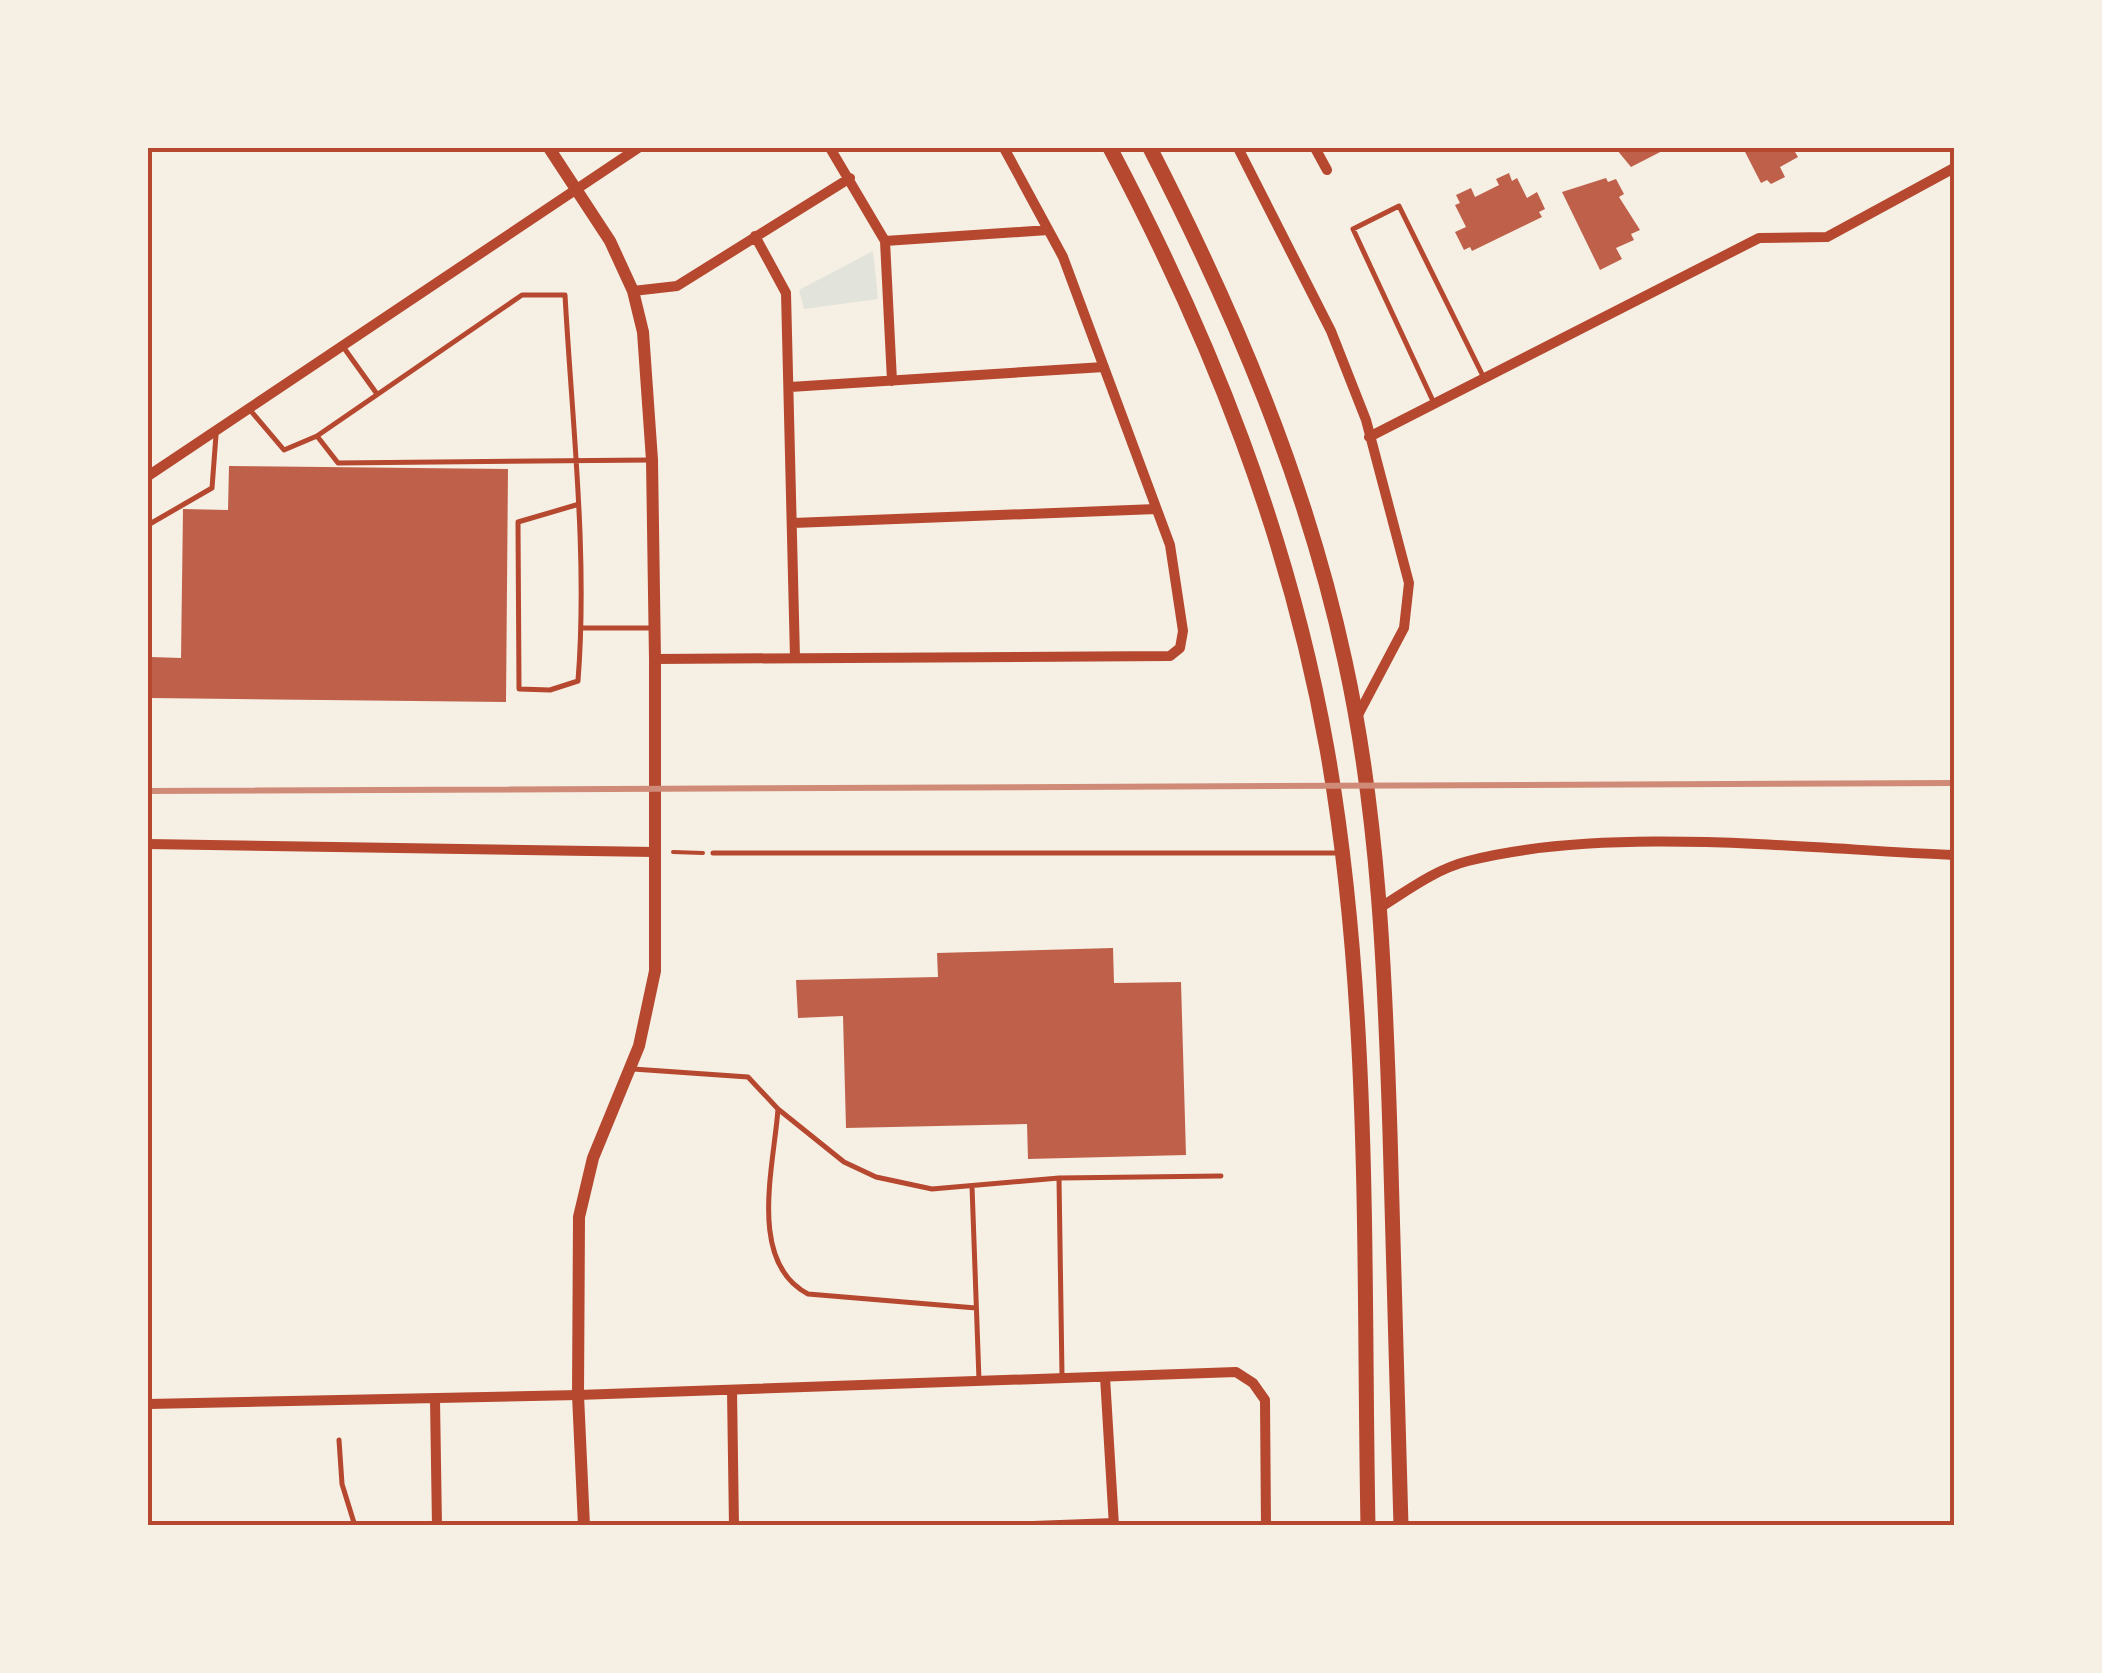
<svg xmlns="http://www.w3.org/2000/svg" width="2102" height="1673" viewBox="0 0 2102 1673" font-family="'Sofia Sans Condensed',sans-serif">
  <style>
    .green { fill: #e2e4dc }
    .building { fill: #bf614a }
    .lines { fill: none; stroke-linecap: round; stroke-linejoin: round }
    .path { stroke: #b5482f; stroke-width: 4 }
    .service { stroke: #b5482f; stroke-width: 5 }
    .minor { stroke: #b5482f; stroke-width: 10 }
    .tertiary { stroke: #b5482f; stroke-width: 12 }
    .trunk { stroke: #b5482f; stroke-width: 15 }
    .rail { stroke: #cf8b77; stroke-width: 6 }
    .neatline { fill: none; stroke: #b5482f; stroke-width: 4 }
  </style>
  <rect width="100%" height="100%" fill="#f6efe4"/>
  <path class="green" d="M873 251 878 299 804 309 799 290Z"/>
  <path class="building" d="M1622 148H1668L1631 167 1617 150Z
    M1743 148H1804L1795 152 1798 157 1780 167 1785 177 1771 184 1767 180 1761 183Z
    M1509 173 1512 181 1517 178 1527 198 1537 192 1545 209 1539 212 1542 217 1472 251 1470 247 1464 250 1455 232 1466 227 1455 205 1460 203 1456 195 1471 188 1475 197 1499 185 1496 179Z
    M1606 178 1608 182 1616 179 1624 194 1619 197 1640 230 1631 234 1634 240 1616 248 1622 259 1600 270 1562 192Z
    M229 466 508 469 506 702 151 698V657L181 658 183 509 228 510Z
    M1113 948 1114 983 1181 982 1186 1155 1028 1159 1027 1124 846 1128 843 1016 798 1018 796 980 938 977 937 953Z"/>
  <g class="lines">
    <path class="path" d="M673 852 703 853"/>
    <path class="service" d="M344 348 377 394
      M1433 401 1353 229 1399 206 1484 378
      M250 410 284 450 317 436 522 295H565C572 422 588 554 578 681L550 690 519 689 518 522 576 505
      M317 436 338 463 650 460
      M148 525 212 488 216 435
      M582 628H654
      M713 853H1340
      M633 1069 748 1077 778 1109 844 1162 876 1177 932 1189 1059 1178 1221 1176
      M778 1109C774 1166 747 1262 808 1294L976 1308
      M1059 1178 1062 1375
      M972 1186 979 1380
      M339 1440 342 1484 355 1526"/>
    <path class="minor" d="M830 148 885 241 892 381
      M1238 148 1331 331 1366 420 1409 583 1404 628 1357 717
      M1315 148 1327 170
      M755 236 786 293 795 658
      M885 241 1048 230
      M633 291 677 286 850 178
      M790 387 1104 367
      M1369 437 1759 238 1827 237 1954 168
      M148 476 638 148
      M793 523 1156 509
      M655 659 1170 656 1180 648 1183 631 1170 545 1063 257 1004 148
      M148 844 655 852
      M1381 907C1408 890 1436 869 1468 861 1609 825 1807 849 1954 855
      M1105 1377 1114 1526
      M732 1390 734 1526
      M435 1400 437 1526
      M148 1404 578 1395 1236 1372 1253 1383 1265 1400 1266 1526
      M1033 1526 1114 1523"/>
    <path class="tertiary" d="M549 148 610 241 633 291 643 332 652 460 655 659V971L639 1046 593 1158 579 1217 578 1395 584 1526"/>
    <path class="trunk" d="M1110 148C1211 339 1289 535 1327 749 1372 1003 1363 1268 1368 1526
      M1150 148C1234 312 1306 480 1345 661 1379 816 1385 975 1390 1133 1394 1264 1398 1395 1401 1526"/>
    <path class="rail" d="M148 791 1954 783"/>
  </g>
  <rect width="2102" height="1673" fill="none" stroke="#f6efe4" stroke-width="300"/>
  <rect x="150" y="150" width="1802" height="1373" class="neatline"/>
</svg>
